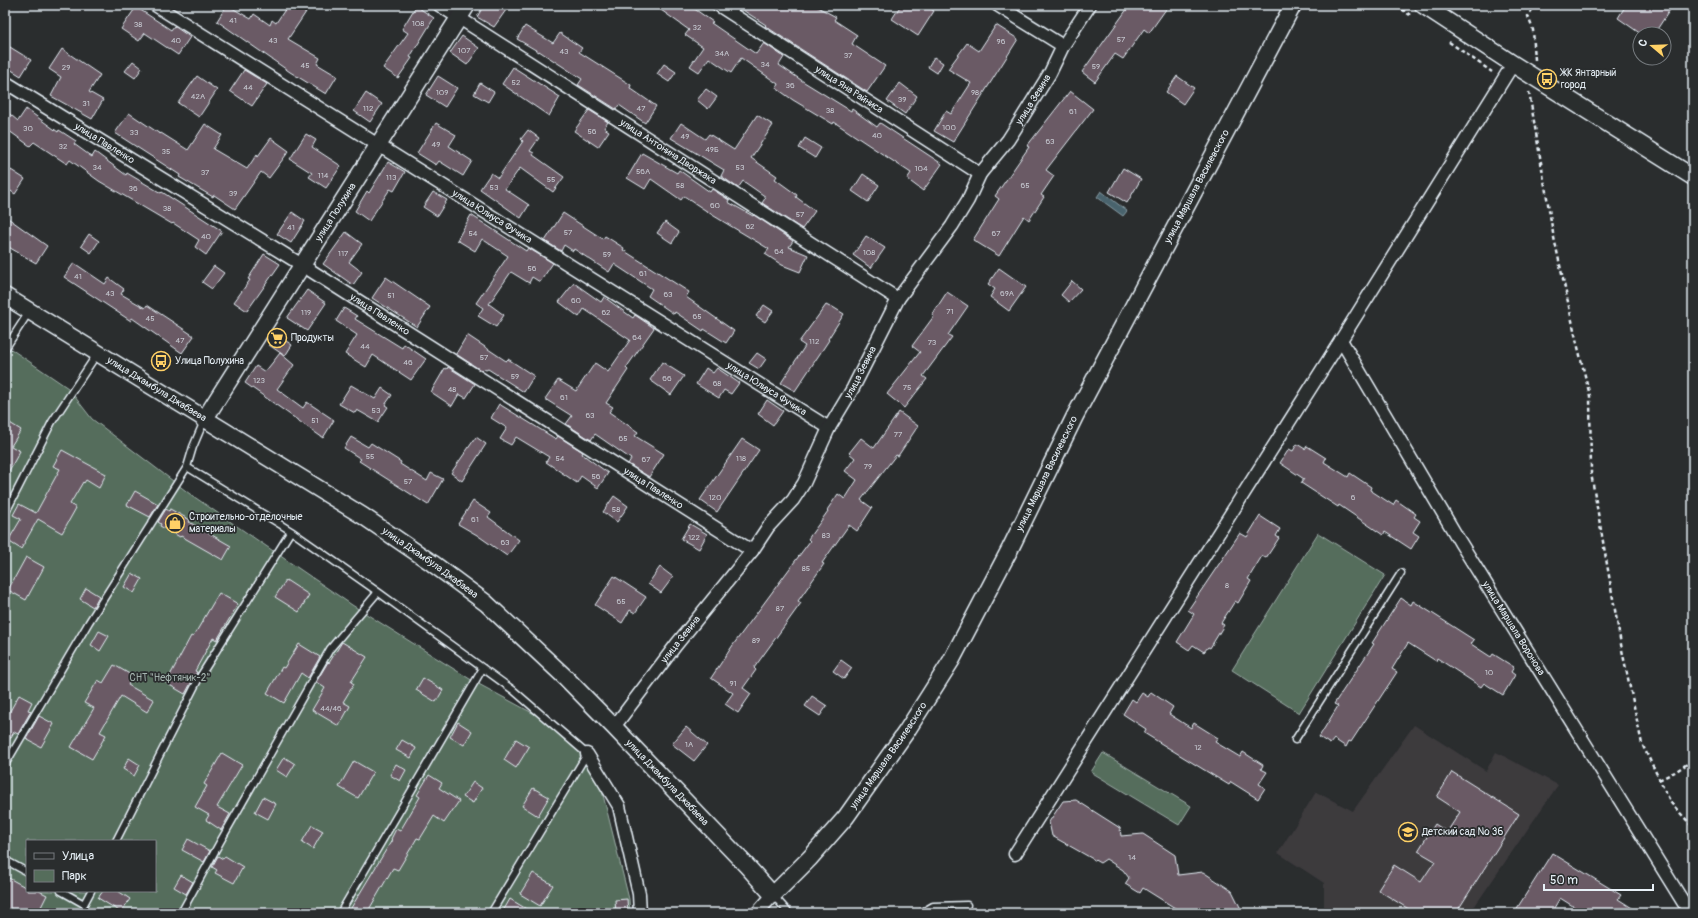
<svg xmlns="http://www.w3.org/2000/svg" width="1698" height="918" viewBox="0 0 1698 918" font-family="Pangolin,sans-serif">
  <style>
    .built { fill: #3d3a3e }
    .green { fill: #556d5b; stroke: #9eafaa; fill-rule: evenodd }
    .water { fill: #48646d; stroke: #889ca5 }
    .building { fill: #6a5a65; stroke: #e8f1f8 }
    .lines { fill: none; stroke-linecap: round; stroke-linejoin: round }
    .lane-casing { stroke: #e8f1f8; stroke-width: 9 }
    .street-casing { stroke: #e8f1f8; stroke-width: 15 }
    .secondary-casing { stroke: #e8f1f8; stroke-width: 19 }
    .path { stroke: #e8f1f8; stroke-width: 2.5; stroke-dasharray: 4 3; stroke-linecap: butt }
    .lane { stroke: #2a2d2e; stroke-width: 6 }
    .street { stroke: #2a2d2e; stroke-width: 12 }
    .secondary { stroke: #2a2d2e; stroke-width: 16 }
    .labels { text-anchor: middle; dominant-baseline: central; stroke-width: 3.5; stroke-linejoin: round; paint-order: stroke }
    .number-label { font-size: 8px; fill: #c8cbd3 }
    .poi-label { font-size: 10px; fill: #e8f1f8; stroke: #2a2d2e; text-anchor: start }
    .street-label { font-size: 10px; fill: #e8f1f8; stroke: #2a2d2e }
    .park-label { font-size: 10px; fill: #a6b6b1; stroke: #2a2d2e }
  </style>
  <rect width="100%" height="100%" fill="#2a2d2e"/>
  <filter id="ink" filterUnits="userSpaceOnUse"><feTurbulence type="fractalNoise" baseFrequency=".025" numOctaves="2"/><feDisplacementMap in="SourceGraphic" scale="8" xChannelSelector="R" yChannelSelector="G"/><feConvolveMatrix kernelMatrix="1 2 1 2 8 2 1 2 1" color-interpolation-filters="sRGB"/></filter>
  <g filter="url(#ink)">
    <path class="built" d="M1414 725 1486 771 1496 752 1558 785 1470 913H1336L1324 907V883L1278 853 1316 792 1353 811Z"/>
    <path class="green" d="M5 345 68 388 92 419 190 494 352 605 473 681 551 723 596 767 629 899 630 913H5ZM27 841H155V891H27Z
      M1318 533 1385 575 1299 713 1232 670Z
      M1103 753 1191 806 1179 825 1091 772Z"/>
    <path class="water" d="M1101 191 1127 211 1123 216 1097 197Z"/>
    <path class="building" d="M227 5 251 19 254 14 270 25 272 20 276 23 288 5H295L306 12 288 39 320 58 317 64 337 76 326 94 290 72 217 21Z
      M484 5H498L506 10 494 27 477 17Z
      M654 5H689L713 22 711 23 756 54 764 43 784 57 779 65 804 82 851 111 852 109 877 127 880 123 942 164 923 191 907 179 911 173 834 122 833 124 793 100 776 88 778 84 741 58 731 73 709 58 699 72 690 66 703 47 685 35 689 30Z
      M735 5H814L836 17 834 20 857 35 852 44 885 66 867 92 765 26 766 25Z
      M901 5H925L934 11 918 36 892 19Z
      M1130 5H1169L1149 33 1144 29 1123 59 1115 54 1095 82 1082 72Z
      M1626 5H1673L1654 34H1641L1618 18Z
      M416 6 434 18 410 57 412 58 398 78 383 68 408 33 402 29Z
      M136 7 171 30 174 26 190 37 178 55 145 33 139 41 121 29Z
      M996 25 1018 39 953 142 934 131 946 111 951 114 971 83 948 69 967 43 979 51Z
      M525 26 553 43 560 33 582 48 579 52 631 85 630 88 656 106 645 123 619 105 616 109 580 86 578 85 582 79 539 51V52L517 39Z
      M462 36 479 48 467 65 450 53Z
      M5 44 31 60 21 76 5 66Z
      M62 49 100 75 89 92 103 100 92 119 51 96 61 77 49 69Z
      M934 57 943 63 937 73 928 67Z
      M133 61 142 68 135 78 125 71Z
      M664 64 676 72 669 82 657 74Z
      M513 67 560 97 549 116 502 84Z
      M244 70 267 84 252 106 230 91Z
      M197 76 217 90 199 117 178 103Z
      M438 76 457 88 445 107 426 95Z
      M1177 76 1194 88 1183 104 1166 92Z
      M480 83 494 92 488 102 474 94Z
      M900 83 917 96 905 114 887 101Z
      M706 89 717 97 708 109 697 100Z
      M1070 91 1093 109 1046 170 1054 176 1041 195 1044 197 1029 220 1024 216 999 256 973 240 999 199 995 196 1029 147 1027 146Z
      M366 93 382 104 370 122 354 111Z
      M26 109 58 132 59 130 76 141 74 144 92 157 95 152 126 175 127 173 161 193 162 192 222 231 206 255 195 247 199 240 173 223 172 224 99 181 70 160 67 164 34 142 30 146 5 128V110L18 121Z
      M589 110 608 122 604 128 609 131 598 147 574 131Z
      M129 113 160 134 161 133 188 150 205 124 222 135 213 149 247 169 257 154 258 156 271 138 289 151 269 178 261 172 235 209 214 195 213 197 179 177 180 175 115 133Z
      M757 115 773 125 751 158 777 176 775 179 797 195 796 197 815 211 802 229 762 203 766 197 743 181 738 188 721 176 724 170 671 138 681 123 705 139 709 134 734 150Z
      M436 123 456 135 449 146 472 161 463 176 439 161 436 165 417 153Z
      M528 130 539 138 530 151 534 153 533 155 564 177 553 192 520 168 505 189 529 205 521 218 480 189 491 173 498 178 523 141 521 139Z
      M306 134 316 140 312 147 341 166 326 188 309 177 312 173 290 159Z
      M805 138 821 148 815 158 799 148Z
      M642 153 677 173 679 170 710 192 712 189 729 200 728 202 753 216 754 215 793 241 789 247 808 255 800 272 782 265 765 254 769 249 714 216 684 196 681 200 651 179 645 189 627 178Z
      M388 162 405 172 394 191 390 189 369 221 355 211 367 191 369 193Z
      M1123 168 1141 179 1127 203 1109 192Z
      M11 170 25 179 15 194 5 187V179Z
      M863 174 879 185 868 202 852 191Z
      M433 192 447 200 437 216 423 207Z
      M292 212 305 221 291 243 277 234Z
      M563 213 603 239 605 236 624 248 623 250 689 292 686 297 734 331 726 343 704 329 703 331 675 312 674 314 648 296 652 289 614 264 609 272 574 249 573 251 564 245 561 251 545 241Z
      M471 215 526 251 528 248 553 263 540 282 532 277 529 283 511 272 489 304 504 315 496 327 478 316 483 308 476 303 508 256 482 239 475 251 457 240Z
      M5 216 47 246 36 263 5 245Z
      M665 222 679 232 672 243 657 233Z
      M346 232 362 244 349 262 362 272 353 285 323 264Z
      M89 234 99 241 91 253 81 246Z
      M866 236 885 248 871 268 853 255Z
      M264 254 280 264 247 311 234 302 250 280 248 279Z
      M74 263 105 284 109 278 124 289 121 294 145 308 147 305 194 336 182 353 132 318 131 321 64 277Z
      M214 266 224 273 212 289 202 282Z
      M999 268 1026 287 1009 311 990 297 995 289 988 284Z
      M386 277 430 307 417 327 372 298Z
      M1072 281 1081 289 1069 302 1061 295Z
      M574 283 601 302 604 297 633 318 635 315 654 328 626 368 628 370 606 403 613 407 609 412 638 432 635 436 664 454 649 477 628 464 631 459 595 434 591 440 566 424 572 416 545 399 558 380 576 391 595 363 608 372 630 340 584 309 579 317 559 302Z
      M307 290 326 303 307 331 287 318Z
      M947 292 968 306 948 335 952 337 923 376 927 379 904 408 887 394 920 352 912 346 934 316 932 315Z
      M764 305 773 311 765 322 756 316Z
      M826 305 830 307 831 306 844 314 828 339 829 340 795 391 781 383 805 346 799 342Z
      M344 308 357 316 355 319 402 348 404 344 426 359 411 380 373 355 366 367 345 354 357 335 336 321Z
      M276 334 292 345 285 356 269 345Z
      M467 335 506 361 508 359 534 376 524 392 488 369 486 370 484 369 482 371 456 354Z
      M280 353 294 365 277 389 303 408 307 402 334 420 323 438 245 383 256 366 265 372Z
      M757 353 766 359 759 369 749 363Z
      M662 362 684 376 671 395 650 380Z
      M448 367 475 384 466 398 459 394 452 406 431 392 445 368 447 369Z
      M706 368 713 373 717 368 739 383 731 394 724 390 719 398 696 384Z
      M351 385 375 399 382 388 392 395 385 405 388 407 378 422 357 410 355 413 339 404Z
      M767 400 783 411 773 425 758 414Z
      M499 404 556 439 558 436 583 452 582 454 608 473 598 488 581 476 577 483 546 462 549 457 516 437 511 445 500 439 507 428 491 418Z
      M899 412 918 426 898 456 896 455 861 500 872 508 857 531 849 525 822 563 824 564 798 601 801 603 754 668 756 670 743 688 751 694 738 713 725 704 733 693 711 678 733 645 810 541 808 539 828 511 827 510 838 494 845 499 857 480 845 471 855 458 849 453 861 438 874 448Z
      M5 420 21 430 11 446 20 451 5 478Z
      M351 437 368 447 371 443 401 462 400 464 427 481 431 473 443 479 428 505 359 461 361 459 344 448Z
      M476 437 486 444 462 481 451 473Z
      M742 439 759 450 717 512 700 500Z
      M1297 444 1305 449 1307 446 1326 458 1324 462 1348 477 1350 473 1371 487 1370 490 1393 505 1396 500 1416 514 1414 517 1420 521 1413 532 1419 536 1411 549 1385 532 1383 535 1339 505 1338 507 1301 483 1304 479 1280 463 1289 449 1293 451Z
      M62 450 106 474 99 488 86 480 84 483 83 482 70 504 76 508 62 533 38 519 21 549 8 541 21 519 13 515 19 504 36 513 60 469 53 466Z
      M135 491 158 504 150 517 127 505Z
      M614 496 628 506 617 522 603 512Z
      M473 501 491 513 488 517 519 540 507 556 477 535 458 524Z
      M166 509 169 511 170 509 190 520 189 522 231 546 223 560 181 536 180 537 160 526 161 524 158 522Z
      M1260 516 1280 529 1276 536 1279 538 1266 558 1262 556 1248 579 1251 581 1238 603 1235 601 1221 623 1224 625 1210 648 1208 647 1204 652 1193 645 1189 650 1177 642 1194 614 1188 610 1240 533 1247 537Z
      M690 524 707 534 699 549 681 539Z
      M26 557 44 567 26 600 8 590Z
      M660 567 673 577 661 593 648 584Z
      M132 573 142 579 134 593 124 587Z
      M614 576 646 597 635 613 630 610 622 623 595 605Z
      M286 580 309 595 299 612 275 597Z
      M86 588 99 596 93 607 80 599Z
      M219 593 238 604 217 640 213 638 195 671 197 672 185 694 166 683 191 636 193 637Z
      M1401 598 1411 605 1413 601 1474 640 1471 644 1491 657 1493 654 1514 667 1511 672 1515 675 1503 695 1484 683 1481 687 1437 658 1436 661 1408 643 1392 669 1397 672 1351 742 1349 741 1346 747 1334 739 1330 744 1319 737 1338 706 1334 704 1374 644 1372 643Z
      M99 631 109 636 100 651 91 645Z
      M342 642 367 657 351 682 354 684 343 702 350 706 339 726 312 710 325 688 316 682 328 662 329 663Z
      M299 644 320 657 308 678 301 673 284 703 267 693 282 667 284 668Z
      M841 660 852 668 844 679 833 671Z
      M114 665 133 676 128 685 154 700 147 712 121 696 100 732 106 735 92 759 71 747 94 708 84 703 98 680 103 683Z
      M423 678 443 690 436 702 416 690Z
      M1151 692 1173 707 1169 714 1191 728 1194 723 1218 738 1215 742 1240 757 1243 752 1263 765 1261 769 1267 772 1259 784 1265 788 1258 799 1231 782 1229 785 1183 757 1144 733 1146 729 1123 714 1132 699 1136 702 1142 693 1148 697Z
      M19 695 32 702 28 710 31 711 18 734 14 732 5 747V720Z
      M812 696 827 706 820 716 805 706Z
      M39 716 54 724 41 747 26 739Z
      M458 722 472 731 464 745 450 737Z
      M686 727 707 745 694 761 672 744Z
      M516 739 529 747 516 768 504 760Z
      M402 740 416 748 411 758 396 750Z
      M222 753 242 765 217 807 230 814 221 830 206 820 209 815 195 807 207 786 204 784Z
      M284 757 295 764 287 777 276 770Z
      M129 758 140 765 134 776 123 769Z
      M354 761 373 772 358 798 339 787Z
      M396 764 406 770 400 781 390 775Z
      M1452 772 1519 814 1456 913H1415L1378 890 1394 865 1421 882 1435 861 1418 851 1435 824 1447 832 1460 812 1437 797Z
      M429 775 442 783 439 788 459 801 444 823 434 816 420 839 417 838 398 870 393 868 367 913H348L392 840 391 839 396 829 400 831 420 797 417 795Z
      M473 782 482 788 473 803 463 797Z
      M533 788 549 797 538 816 522 806Z
      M263 797 276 804 268 819 255 812Z
      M1076 800 1120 828 1121 836 1143 834 1175 855 1178 875 1203 872 1232 891 1243 913H1183L1143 888 1140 893 1125 884 1129 878 1123 870 1106 859 1100 863 1052 836 1049 822 1063 801Z
      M312 825 323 831 313 849 302 842Z
      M188 839 210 851 204 862 182 850Z
      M1552 853 1621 895 1618 899 1640 913H1584L1560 898 1551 913H1514Z
      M218 856 223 859 225 856 243 867 234 883 215 873 217 870 212 867Z
      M533 873 553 885 540 906 520 894Z
      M181 875 193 882 186 894 174 887Z
      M5 876 27 888V891H39L47 895 38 913H5Z
      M103 891H118L130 899 121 912 98 898Z
      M510 899 533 913H502Z
      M627 899 628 913H616L615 900Z"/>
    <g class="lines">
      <g class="lane-casing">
        <path id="lane" d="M5 349 29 312
          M5 514 52 422 97 354
          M378 592 513 690 587 754 491 913
          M1295 740 1401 573
          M5 765 89 622 187 467 193 447 204 421
          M116 841 198 680 291 531
          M5 860 27 872
          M61 891 84 904 91 891
          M773 895 789 913
          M181 913 220 842 330 649 378 592 291 531 187 467
          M340 913 483 668
          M921 913 933 906 967 905"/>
      </g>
      <g class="street-casing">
        <g id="street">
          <path id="s1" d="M155 5 829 428"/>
          <path id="s2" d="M439 5 898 299"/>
          <path id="s3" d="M718 5 980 174"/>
          <path d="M997 5 1063 46"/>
          <path id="s4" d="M5 82 302 265 752 551"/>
          <path id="s5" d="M1341 340 1460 542 1690 913"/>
          <path id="s6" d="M614 727 676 645 752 551 768 527 793 500 804 483 829 428 853 388 898 299 952 226 968 200 980 174 1008 140 1022 118 1050 73 1063 46 1090 5"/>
          <path d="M587 754 619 806 639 894 640 913"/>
          <path d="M1015 854 1341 340 1513 64"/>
          <path d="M757 913 773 895"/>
        </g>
      </g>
      <g class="secondary-casing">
        <g id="secondary">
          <path d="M1423 5 1513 64 1693 177"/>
          <path id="s7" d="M5 296 363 516 432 563 486 603 564 676 614 727 746 865 773 895 810 858 846 817 906 732 951 661 1010 549 1075 416 1293 5"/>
          <path id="s8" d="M204 420 467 5"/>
        </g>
      </g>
      <path class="path" d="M1396 5 1410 15
        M1449 42 1492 72
        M1535 60 1533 30 1528 16 1535 5
        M1529 92 1553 233 1576 339 1590 396 1591 473 1622 650 1642 744 1671 803 1693 827
        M1659 780 1675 772 1693 760
        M975 909 980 913"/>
      <use href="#lane" class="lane"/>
      <use href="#street" class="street"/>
      <use href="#secondary" class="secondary"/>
    </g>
  </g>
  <defs>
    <g id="bus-ring" transform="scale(1)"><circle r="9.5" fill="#2a2d2e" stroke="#ffd166" stroke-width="1.5"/><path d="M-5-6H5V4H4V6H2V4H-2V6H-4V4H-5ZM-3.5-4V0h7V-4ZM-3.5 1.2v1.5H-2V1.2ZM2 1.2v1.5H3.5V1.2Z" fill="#ffd166"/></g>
    <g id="supermarket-ring" transform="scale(1)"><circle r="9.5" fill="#2a2d2e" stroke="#ffd166" stroke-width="1.5"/><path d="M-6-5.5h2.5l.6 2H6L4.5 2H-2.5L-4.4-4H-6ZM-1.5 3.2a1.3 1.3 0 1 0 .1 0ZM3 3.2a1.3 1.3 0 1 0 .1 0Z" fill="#ffd166"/></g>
    <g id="shop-ring" transform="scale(1)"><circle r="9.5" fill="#2a2d2e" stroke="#ffd166" stroke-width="1.5"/><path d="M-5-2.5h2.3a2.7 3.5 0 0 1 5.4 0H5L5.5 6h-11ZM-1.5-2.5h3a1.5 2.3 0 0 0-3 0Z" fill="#ffd166"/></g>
    <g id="school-ring" transform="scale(1)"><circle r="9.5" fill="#2a2d2e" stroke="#ffd166" stroke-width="1.5"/><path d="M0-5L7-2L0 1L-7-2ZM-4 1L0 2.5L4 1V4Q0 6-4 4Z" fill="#ffd166"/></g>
  </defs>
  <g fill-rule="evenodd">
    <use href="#bus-ring" x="1547" y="79"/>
    <use href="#supermarket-ring" x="277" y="338"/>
    <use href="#bus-ring" x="161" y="361"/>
    <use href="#shop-ring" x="175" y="523"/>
    <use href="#school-ring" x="1408" y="832"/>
  </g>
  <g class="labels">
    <g class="number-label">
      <text x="233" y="20">41</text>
      <text x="418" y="23">108</text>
      <text x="138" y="24">38</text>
      <text x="697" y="27">32</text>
      <text x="1121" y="39">57</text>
      <text x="176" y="40">40</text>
      <text x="273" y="40">43</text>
      <text x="1001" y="41">96</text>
      <text x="464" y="50">107</text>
      <text x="564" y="51">43</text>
      <text x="722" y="53">34А</text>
      <text x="848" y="55">37</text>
      <text x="765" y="64">34</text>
      <text x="305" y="65">45</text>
      <text x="1096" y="66">59</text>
      <text x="66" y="67">29</text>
      <text x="516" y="82">52</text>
      <text x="790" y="85">36</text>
      <text x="248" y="87">44</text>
      <text x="442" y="92">109</text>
      <text x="975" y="92">98</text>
      <text x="198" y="96">42А</text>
      <text x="902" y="99">39</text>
      <text x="86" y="103">31</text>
      <text x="368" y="108">112</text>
      <text x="641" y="108">47</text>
      <text x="830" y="110">38</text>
      <text x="1073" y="111">61</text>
      <text x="949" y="127">100</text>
      <text x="28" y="128">30</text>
      <text x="592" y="131">56</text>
      <text x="134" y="132">33</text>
      <text x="877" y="135">40</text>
      <text x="685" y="136">49</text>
      <text x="1050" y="141">63</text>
      <text x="436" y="144">49</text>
      <text x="63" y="146">32</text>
      <text x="712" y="149">49Б</text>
      <text x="166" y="151">35</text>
      <text x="97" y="167">34</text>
      <text x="740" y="167">53</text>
      <text x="921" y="168">104</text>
      <text x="643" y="171">56А</text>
      <text x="205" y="172">37</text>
      <text x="323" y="175">114</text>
      <text x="391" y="177">113</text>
      <text x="551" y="179">55</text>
      <text x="680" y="185">58</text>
      <text x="1025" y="185">65</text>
      <text x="494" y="187">53</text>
      <text x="133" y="188">36</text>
      <text x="233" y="193">39</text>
      <text x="715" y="205">60</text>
      <text x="167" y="208">38</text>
      <text x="800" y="214">57</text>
      <text x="750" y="226">62</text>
      <text x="291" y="227">41</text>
      <text x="568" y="232">57</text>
      <text x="473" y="233">54</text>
      <text x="996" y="233">67</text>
      <text x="206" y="236">40</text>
      <text x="779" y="251">64</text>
      <text x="869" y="252">108</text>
      <text x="343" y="253">117</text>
      <text x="607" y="254">59</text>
      <text x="532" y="268">56</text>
      <text x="643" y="273">61</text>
      <text x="78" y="276">41</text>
      <text x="110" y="293">43</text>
      <text x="1007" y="293">69А</text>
      <text x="668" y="294">63</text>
      <text x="391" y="295">51</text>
      <text x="576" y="300">60</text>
      <text x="950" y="311">71</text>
      <text x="306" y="312">119</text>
      <text x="606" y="312">62</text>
      <text x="697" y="316">65</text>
      <text x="150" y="318">45</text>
      <text x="637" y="337">64</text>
      <text x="180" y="340">47</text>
      <text x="814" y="341">112</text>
      <text x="932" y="342">73</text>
      <text x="365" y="346">44</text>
      <text x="484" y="357">57</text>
      <text x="408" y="362">46</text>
      <text x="515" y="376">59</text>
      <text x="667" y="378">66</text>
      <text x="259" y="380">123</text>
      <text x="717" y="383">68</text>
      <text x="907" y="387">75</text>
      <text x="452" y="389">48</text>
      <text x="564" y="397">61</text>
      <text x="376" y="410">53</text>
      <text x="590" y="415">63</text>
      <text x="315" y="420">51</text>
      <text x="898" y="434">77</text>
      <text x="623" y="438">65</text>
      <text x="370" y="456">55</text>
      <text x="560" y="458">54</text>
      <text x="741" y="458">118</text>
      <text x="646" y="459">67</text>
      <text x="868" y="466">79</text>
      <text x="596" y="476">56</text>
      <text x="408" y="481">57</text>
      <text x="715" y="497">120</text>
      <text x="1353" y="497">6</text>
      <text x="616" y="509">58</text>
      <text x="475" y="519">61</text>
      <text x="826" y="535">83</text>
      <text x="694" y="537">122</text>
      <text x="505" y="542">63</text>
      <text x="806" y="568">85</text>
      <text x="1227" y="585">8</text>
      <text x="621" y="601">65</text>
      <text x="780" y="608">87</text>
      <text x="756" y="640">89</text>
      <text x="1489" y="672">10</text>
      <text x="733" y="683">91</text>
      <text x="331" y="708">44/46</text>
      <text x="689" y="744">1А</text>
      <text x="1198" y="747">12</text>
      <text x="1132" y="857">14</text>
    </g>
    <g class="poi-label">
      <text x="1561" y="73">ЖК Янтарный<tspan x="1561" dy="12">город</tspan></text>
      <text x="291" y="338">Продукты</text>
      <text x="175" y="361">Улица Полухина</text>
      <text x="189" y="517">Строительно-отделочные<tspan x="189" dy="12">материалы</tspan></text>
      <text x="1422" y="832">Детский сад № 36</text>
    </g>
    <g class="street-label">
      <text stroke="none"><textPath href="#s3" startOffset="156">улица Яна Райниса</textPath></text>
      <text stroke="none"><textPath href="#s6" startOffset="758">улица Зевина</textPath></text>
      <text stroke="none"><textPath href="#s4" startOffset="117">улица Павленко</textPath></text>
      <text stroke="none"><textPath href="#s2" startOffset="272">улица Антонина Дворжака</textPath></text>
      <text stroke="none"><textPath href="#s7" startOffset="1810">улица Маршала Василевского</textPath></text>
      <text stroke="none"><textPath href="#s8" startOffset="246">улица Полухина</textPath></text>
      <text stroke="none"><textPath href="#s1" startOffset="398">улица Юлиуса Фучика</textPath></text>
      <text stroke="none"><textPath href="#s4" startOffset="441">улица Павленко</textPath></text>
      <text stroke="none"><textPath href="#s6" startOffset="434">улица Зевина</textPath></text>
      <text stroke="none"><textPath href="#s1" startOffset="722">улица Юлиуса Фучика</textPath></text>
      <text stroke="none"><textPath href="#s7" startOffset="178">улица Джамбула Джабаева</textPath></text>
      <text stroke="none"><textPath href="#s7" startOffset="1486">улица Маршала Василевского</textPath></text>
      <text stroke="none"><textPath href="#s4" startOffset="765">улица Павленко</textPath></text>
      <text stroke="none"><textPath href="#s7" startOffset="502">улица Джамбула Джабаева</textPath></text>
      <text stroke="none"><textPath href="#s5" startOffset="336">улица Маршала Воронова</textPath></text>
      <text stroke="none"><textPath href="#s6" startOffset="110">улица Зевина</textPath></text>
      <text stroke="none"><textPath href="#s7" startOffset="1162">улица Маршала Василевского</textPath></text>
      <text stroke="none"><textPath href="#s7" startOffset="826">улица Джамбула Джабаева</textPath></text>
    </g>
    <g class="park-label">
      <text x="170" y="678">СНТ "Нефтяник-2"</text>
    </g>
  </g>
  <rect width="1698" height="918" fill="none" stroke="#2a2d2e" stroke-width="20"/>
  <rect x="10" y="10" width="1678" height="898" fill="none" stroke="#e8f1f8" stroke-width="1.5" filter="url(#ink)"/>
  <rect x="26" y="840" width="130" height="52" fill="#2a2d2e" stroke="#767b7f"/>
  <rect x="34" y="853" width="20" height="6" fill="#2a2d2e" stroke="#767b7f"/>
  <text x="62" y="860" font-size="12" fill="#e8f1f8">Улица</text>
  <rect x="34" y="870" width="20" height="12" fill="#556d5b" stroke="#767b7f"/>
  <text x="62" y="880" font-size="12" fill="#e8f1f8">Парк</text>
  <g transform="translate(1652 46) rotate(289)"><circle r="19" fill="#2a2d2e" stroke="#767b7f"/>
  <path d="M0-3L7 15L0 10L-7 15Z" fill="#ffd166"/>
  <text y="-6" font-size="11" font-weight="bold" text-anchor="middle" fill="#e8f1f8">С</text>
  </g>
  <path d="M1544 884v6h109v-6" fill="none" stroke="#e8f1f8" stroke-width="2"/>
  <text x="1550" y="884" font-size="12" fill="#e8f1f8" stroke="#2a2d2e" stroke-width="3" paint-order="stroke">50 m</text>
</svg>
